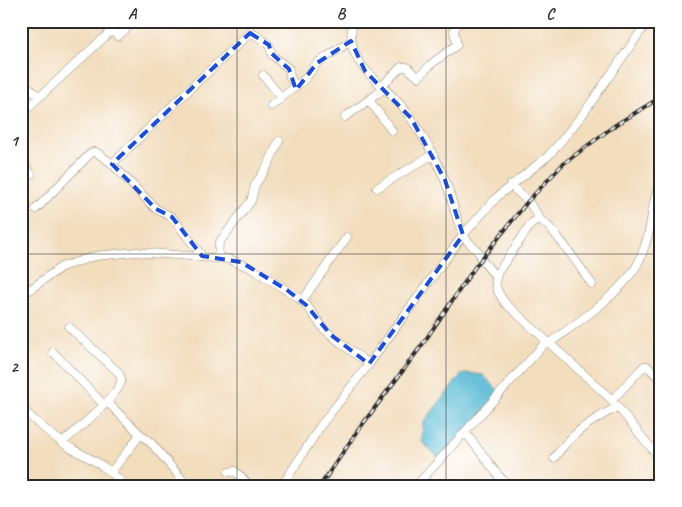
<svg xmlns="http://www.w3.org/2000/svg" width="682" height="507" viewBox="0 0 682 507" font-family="Caveat,sans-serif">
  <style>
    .water { fill: #56b9d4; stroke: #407280 }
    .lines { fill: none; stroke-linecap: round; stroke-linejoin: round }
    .minor-casing { stroke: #8e8474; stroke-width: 9 }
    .minor { stroke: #fff; stroke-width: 8 }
    .rail-casing { stroke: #2b2b2b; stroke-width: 4 }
    .rail { stroke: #fff; stroke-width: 2; stroke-dasharray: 5.5; stroke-linecap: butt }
    .marked { fill: none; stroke: #1d4ed8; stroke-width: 4; stroke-dasharray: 10 6; stroke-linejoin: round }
    .grid { fill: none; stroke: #2b2b2b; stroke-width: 1; stroke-opacity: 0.55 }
    .neatline { fill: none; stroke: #2b2b2b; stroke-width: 2 }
    .grid-label { font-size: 16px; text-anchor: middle; font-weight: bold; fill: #2b2b2b }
  </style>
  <rect width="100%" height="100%" fill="#fff"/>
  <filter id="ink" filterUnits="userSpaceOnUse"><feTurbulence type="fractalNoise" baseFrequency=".02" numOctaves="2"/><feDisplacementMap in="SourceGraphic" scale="10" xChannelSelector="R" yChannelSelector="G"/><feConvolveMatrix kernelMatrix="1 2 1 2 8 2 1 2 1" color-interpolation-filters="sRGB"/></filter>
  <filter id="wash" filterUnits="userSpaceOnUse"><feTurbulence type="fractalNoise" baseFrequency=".0096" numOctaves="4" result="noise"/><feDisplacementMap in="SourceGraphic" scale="20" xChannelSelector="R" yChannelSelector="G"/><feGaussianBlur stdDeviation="1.12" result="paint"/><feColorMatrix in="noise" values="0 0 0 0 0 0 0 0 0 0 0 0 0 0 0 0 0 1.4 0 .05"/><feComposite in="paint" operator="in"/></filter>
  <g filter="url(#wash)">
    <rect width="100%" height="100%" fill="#f2ddbd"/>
    <path class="water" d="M466 373 483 375 503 395 476 422 452 452 440 459 422 442 423 423 460 376Z"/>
  </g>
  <g filter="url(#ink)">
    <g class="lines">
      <g class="minor-casing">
        <path id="minor" d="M119 21 111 30 118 36 135 21
          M353 21C342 68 386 82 408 114 422 134 436 158 445 180 452 197 456 220 463 235 467 242 476 249 481 255V259L496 277
          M263 75 281 97
          M21 80 39 97
          M381 87 401 67H407L413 73 419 77 431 64 457 45C456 34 449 30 461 21
          M369 100 392 131
          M271 106 305 79 317 63 351 41
          M21 114 109 33 111 30 102 21
          M345 117 384 89
          M21 161 31 174
          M112 164 196 83 250 33 256 35 269 45 272 55 289 69 290 77 296 87
          M510 185 528 201 541 220
          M377 188 432 155
          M36 209 90 154 93 152H96L110 162 156 209 172 217 202 256
          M218 258 219 243 251 201 255 185 268 165 279 141
          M592 284C582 271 551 222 538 219L532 223 498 272C492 285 498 292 505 303L612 400 661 460
          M21 296 61 267 95 256 136 252 228 259 251 268 299 298 306 305 324 329 342 344 369 364
          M302 301 347 237
          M550 343C576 323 616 297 634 270 640 262 643 252 646 242 653 223 651 200 661 182
          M53 352 104 405
          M612 400 644 366H647L661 380
          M107 402 139 433 137 439 111 472
          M21 408C37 423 55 439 74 450 94 460 110 469 125 486
          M465 432 498 475 509 486
          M139 433 152 444 186 484
          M63 442C75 431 120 395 121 381 122 377 119 374 117 371L69 327
          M554 458C573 432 589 422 617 407
          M229 472 235 471 250 486
          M657 484 658 486
          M282 486 321 425 369 364 463 235 497 197 548 156 557 146 583 114 648 21
          M416 486 547 341
          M494 486 501 478"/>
      </g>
      <use href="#minor" class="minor"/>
      <g class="rail-casing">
        <path id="rail" d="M320 486 359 429 422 345 475 267 528 201 563 164 614 126 661 97"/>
      </g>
      <use href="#rail" class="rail"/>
    </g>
  </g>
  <path class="marked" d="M250 33 269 45 271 53 289 69 296 90 317 63 351 41 365 71 411 118 445 180 463 235 369 364 331 335 306 305 287 290 241 262 202 256 172 217 156 209 112 164Z"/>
  <path class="grid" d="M237 21V486M446 21V486M21 254H661"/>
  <rect width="682" height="507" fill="none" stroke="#fff" stroke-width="55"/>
  <rect x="28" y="28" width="626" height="452" class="neatline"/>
  <g class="grid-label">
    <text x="132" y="19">A</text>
    <text x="341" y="19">B</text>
    <text x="550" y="19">C</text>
    <text x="14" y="146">1</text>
    <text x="14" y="372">2</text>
  </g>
</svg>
